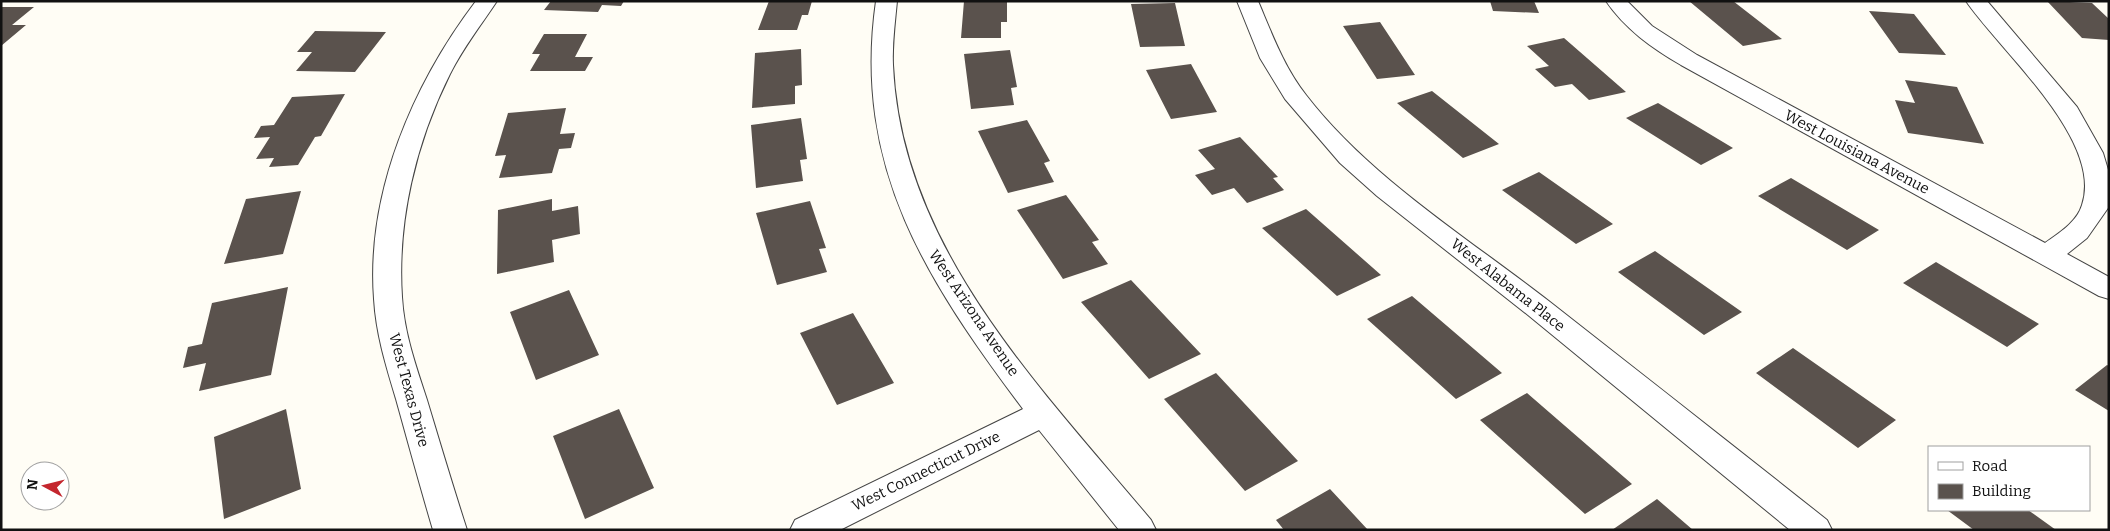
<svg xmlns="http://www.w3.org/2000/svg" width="2110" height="531" viewBox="0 0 2110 531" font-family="Bitter,serif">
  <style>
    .building { fill: #5a524d }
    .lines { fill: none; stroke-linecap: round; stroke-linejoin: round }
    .minor-casing { stroke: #444; stroke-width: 2 }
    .minor { fill: #fff; fill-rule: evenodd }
    .labels { text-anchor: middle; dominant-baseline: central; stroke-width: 5; stroke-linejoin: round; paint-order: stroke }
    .street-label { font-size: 15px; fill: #111; stroke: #fff }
  </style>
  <rect width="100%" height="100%" fill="#fffdf5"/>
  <path class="building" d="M551 1H624L621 6 602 5 598 12 544 10Z
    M769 1H812L808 15H802L797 30H758Z
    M964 1H1007V22H1001V38H961Z
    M1490 1H1534L1539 13 1493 11Z
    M1689 1H1733L1782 39 1743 46Z
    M2047 1 2092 3 2109 19V40L2082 38Z
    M1175 3 1185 46 1140 47 1131 4Z
    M1 7H34L12 25H26L1 46Z
    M1869 11 1914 14 1946 55 1899 53Z
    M1380 22 1415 75 1377 79 1343 26Z
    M315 31 386 32 355 72 296 71 312 52H297Z
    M544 34H587L575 57H593L585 71H530L540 54H532Z
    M1564 38 1626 92 1589 100 1572 84 1555 87 1535 69 1549 66 1527 46Z
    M801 49 802 85 795 86V104L752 108 755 53Z
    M1010 50 1017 87 1011 88 1014 105 971 109 964 54Z
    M1191 64 1217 112 1171 119 1146 70Z
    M1905 80 1957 87 1984 144 1908 133 1895 100 1915 103Z
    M1432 91 1499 144 1463 158 1397 103Z
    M345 94 321 136 315 137 298 165 269 167 274 158 256 159 270 137 254 138 261 126 274 125 292 97Z
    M1658 103 1733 148 1701 165 1626 118Z
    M566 108 560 134 575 133 571 148 559 149 552 173 499 178 506 155 495 156 508 113Z
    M801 118 807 159 800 160 803 181 756 188 751 125Z
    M1027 120 1050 161 1044 163 1054 182 1008 193 978 131Z
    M1240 137 1278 177 1273 178 1284 190 1247 203 1234 188 1212 195 1195 175 1215 169 1198 150Z
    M1539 172 1613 224 1576 244 1502 190Z
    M1791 178 1879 230 1847 250 1758 196Z
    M301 191 283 254 224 264 246 199Z
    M1066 195 1099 240 1092 242 1108 264 1063 279 1017 210Z
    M552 199V211L578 206 580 234 552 240 554 262 497 274 498 210Z
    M810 201 826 248 819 249 827 272 777 285 756 213Z
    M1306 209 1381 275 1337 296 1262 228Z
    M1655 251 1742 312 1704 335 1618 272Z
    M1936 262 2039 324 2007 347 1903 283Z
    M1131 280 1201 354 1149 379 1081 302Z
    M288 287 271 375 199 391 206 363 183 368 188 347 202 344 212 303Z
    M569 290 599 355 536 380 510 312Z
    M1412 296 1502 373 1456 399 1367 319Z
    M853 313 894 383 837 405 800 333Z
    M1793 348 1896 420 1858 448 1756 373Z
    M2107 365 2109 366V411L2075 390Z
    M1216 373 1298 461 1245 491 1164 399Z
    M1527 393 1632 484 1585 514 1480 420Z
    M286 409 301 489 224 519 214 437Z
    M619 409 654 488 585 519 553 436Z
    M1330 489 1368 530H1284L1276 520Z
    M1657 499 1693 530H1612Z
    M1947 510H2028L2056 530H1974Z"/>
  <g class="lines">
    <g class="minor-casing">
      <path id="minor" d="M476 1H497C481 25 463 48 450 74 416 142 397 221 402 297 404 333 416 366 427 400 440 443 453 487 467 530H433C420 486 408 442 396 399 386 366 376 334 374 299 366 193 413 84 476 1Z
        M876 1H897C895 23 892 44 893 65 901 248 1040 387 1151 520L1156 530H1119L1039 430 840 530H790L795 520 1023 409C928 282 852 168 876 1Z
        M1237 1H1258C1272 34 1284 67 1306 95 1369 177 1469 239 1550 302 1642 374 1735 447 1827 520L1832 530H1790L1528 315 1377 196 1340 163 1285 99 1260 58Z
        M1606 1H1627L1652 26 1697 55 2045 243C2059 233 2077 222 2082 205 2104 140 2000 51 1966 1H1987L2077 107 2103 153 2109 173 2108 208 2087 238 2067 254 2109 277V299L2099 296 1681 65C1652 48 1625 29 1606 1Z"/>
    </g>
    <use href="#minor" class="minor"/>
  </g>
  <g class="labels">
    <g class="street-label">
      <text transform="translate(1857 152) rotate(28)">West Louisiana Avenue</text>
      <text transform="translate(1508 285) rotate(38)">West Alabama Place</text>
      <text transform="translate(974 313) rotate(56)">West Arizona Avenue</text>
      <text transform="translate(409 390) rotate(75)">West Texas Drive</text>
      <text transform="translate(926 471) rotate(-26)">West Connecticut Drive</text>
    </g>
  </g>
  <rect width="2110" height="531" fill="none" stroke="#111111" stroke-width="5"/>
  <rect x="1928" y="446" width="162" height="65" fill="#ffffff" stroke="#a0a0a0"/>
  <rect x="1938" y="462" width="25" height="8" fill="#ffffff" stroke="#a0a0a0"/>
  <text x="1972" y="471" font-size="15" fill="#111111">Road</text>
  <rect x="1938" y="484" width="25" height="15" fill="#5a524d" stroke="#a0a0a0"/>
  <text x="1972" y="496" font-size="15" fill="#111111">Building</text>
  <g transform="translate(45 486) rotate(277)"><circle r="24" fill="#ffffff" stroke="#a0a0a0"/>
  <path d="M0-4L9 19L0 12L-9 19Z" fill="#c4262e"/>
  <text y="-8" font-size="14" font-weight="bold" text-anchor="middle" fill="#111111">N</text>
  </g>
</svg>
